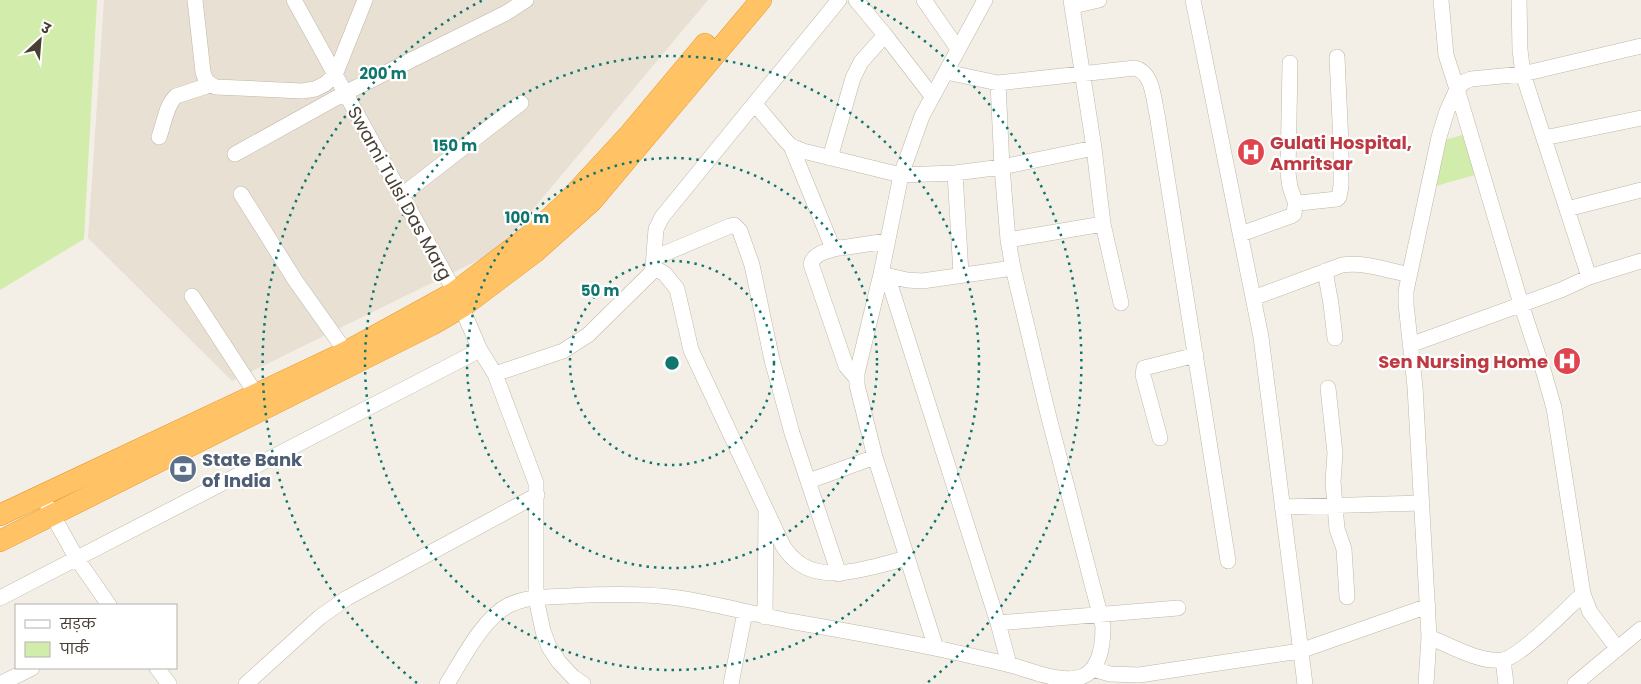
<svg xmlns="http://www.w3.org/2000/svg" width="1641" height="684" viewBox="0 0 1641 684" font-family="Poppins,'Noto Sans Devanagari',sans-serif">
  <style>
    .residential { fill: #e8e0d3 }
    .green { fill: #d2ecab }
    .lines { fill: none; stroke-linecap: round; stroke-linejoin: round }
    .minor-casing { stroke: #c0b6a7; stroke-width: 16 }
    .highway-casing { stroke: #e9972b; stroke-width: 22 }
    .minor { stroke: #fff; stroke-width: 15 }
    .highway { stroke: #ffc366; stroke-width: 21 }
    .ring { fill: none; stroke: #0f766e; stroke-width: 2.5; stroke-dasharray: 2.5 5 }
    .labels { text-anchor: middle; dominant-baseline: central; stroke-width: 4.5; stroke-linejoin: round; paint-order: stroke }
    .health-label { font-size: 18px; font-weight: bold; fill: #be3a42; stroke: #fff; text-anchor: start }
    .street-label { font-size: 18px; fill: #473f34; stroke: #fff }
    .service-label { font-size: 18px; font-weight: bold; fill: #4e5e75; stroke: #fff; text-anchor: start }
    .centre { fill: #0f766e; stroke: #fff; stroke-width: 2.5 }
    .ring-label { font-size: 15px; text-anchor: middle; font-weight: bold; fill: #0f766e; stroke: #fff; stroke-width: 4.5; stroke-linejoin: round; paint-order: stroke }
  </style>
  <rect width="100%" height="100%" fill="#f4efe6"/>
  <path class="residential" d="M104 0H708L499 250 232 381 88 238Z"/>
  <path class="green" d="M0 0H97L84 239 0 290Z
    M1466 134 1475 175 1436 186 1444 140Z"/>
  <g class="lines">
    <g class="minor-casing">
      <path id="minor" d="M195 0 203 72C205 80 208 84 216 87L302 91 315 89 325 84 335 75 365 0
        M856 0 885 35 932 96
        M924 0 958 49
        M1193 0 1261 337 1305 684
        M1519 0 1520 50 1523 74 1589 277
        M1073 6 1099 0
        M1290 63 1288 173 1290 187 1296 204
        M946 72 998 83 1135 68C1153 73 1153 97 1157 114L1228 561
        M755 104 786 141 791 146 803 151 901 175 955 173 1002 167 1094 148 1071 0
        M159 137C164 124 166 105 176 96L210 85
        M1544 138 1641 118
        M791 146 830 241 835 247 841 248 887 241
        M1094 148 1103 224 1121 303
        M235 154 345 93 506 13 526 0
        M830 158 853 78 861 62 885 35
        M955 173 961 274
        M241 194 295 280 346 352
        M402 195 521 103
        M1567 209 1641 190
        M1241 234 1291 216 1294 214 1295 206 1299 203 1337 199 1339 197 1341 186V144L1337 57
        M1008 240 1103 224
        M838 248C827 251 814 253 811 264L846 366 857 379
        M654 258 730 226 734 225 740 231 752 265 772 360 792 433 839 574
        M653 267 665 274 677 289 691 350 783 546C786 550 789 555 793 558 821 587 874 566 907 558
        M1325 271 1331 304 1335 338
        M881 274 907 280 922 281 1013 268
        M887 275 998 623 1009 664
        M192 296 256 394
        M1253 298 1342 265C1365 262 1387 270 1409 275
        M1410 345 1561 290 1589 277 1641 261
        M480 350 495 374 536 483V598L543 631 549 647 559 662 573 677 583 684
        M495 374 563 351 588 335 651 273 653 267 656 229 662 217 839 0
        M1328 388 1335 453 1333 482 1337 529 1344 549 1347 597
        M1160 438 1143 375 1144 368 1196 355
        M809 481 875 457
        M48 507 77 559 109 605
        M1282 507 1422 503
        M0 598 480 350 455 292 294 0
        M765 617 766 512
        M998 623 1178 608
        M1429 637C1449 645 1480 663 1502 660 1520 658 1567 608 1583 594
        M936 648 875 457 857 385V373L881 274 901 175 922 116 985 0
        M1617 648 1590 612 1583 594 1554 408 1544 373 1521 304 1457 89 1464 82 1471 79 1523 74 1641 46
        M1503 660 1506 684
        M157 668 169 684
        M1093 669 1110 674 1139 675 1300 651 1428 606
        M0 684 32 668
        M246 684 320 617 347 598 537 495
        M447 684C462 660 483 618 509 605 528 596 549 597 569 596 607 594 648 593 685 599 720 605 754 614 789 621 847 631 905 641 963 654 979 658 995 661 1010 665 1031 670 1055 682 1077 678 1100 674 1103 646 1103 626L1047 410 1013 268 1008 240 1002 167 998 83
        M731 684 745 612
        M1426 684 1429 637 1426 582 1415 387 1406 304V291L1439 137 1447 111 1457 89 1446 55 1441 0
        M1575 684 1641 629"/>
    </g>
    <g class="highway-casing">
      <path id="highway" d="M0 515 346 352 455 292 537 230 567 202 628 136 705 44
        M0 541 433 324 462 307 535 252 592 201 761 0"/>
    </g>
    <use href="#minor" class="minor"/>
    <use href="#highway" class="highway"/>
  </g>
  <g class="ring">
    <circle cx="672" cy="363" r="102"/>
    <circle cx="672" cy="363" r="205"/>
    <circle cx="672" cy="363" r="307"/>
    <path d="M417 683A409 409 0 0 1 483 0M861 0A409 409 0 0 1 927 683"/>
  </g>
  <defs>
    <g id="hospital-disc" transform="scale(1.4375)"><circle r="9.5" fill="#e0444e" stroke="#fff"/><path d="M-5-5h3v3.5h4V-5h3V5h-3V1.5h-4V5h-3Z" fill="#fff"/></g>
    <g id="bank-disc" transform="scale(1.4375)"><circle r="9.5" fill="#5c6f8a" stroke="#fff"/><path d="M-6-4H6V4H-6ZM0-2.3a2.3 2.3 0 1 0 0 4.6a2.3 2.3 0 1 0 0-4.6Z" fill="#fff"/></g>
  </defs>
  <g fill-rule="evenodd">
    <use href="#hospital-disc" x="1251" y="152"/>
    <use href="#hospital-disc" x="1567" y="361"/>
    <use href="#bank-disc" x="183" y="469"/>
  </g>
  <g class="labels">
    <g class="health-label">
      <text x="1270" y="142">Gulati Hospital,<tspan x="1270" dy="21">Amritsar</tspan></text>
      <text x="1548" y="361" text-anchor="end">Sen Nursing Home</text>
    </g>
    <g class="street-label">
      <text transform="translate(400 193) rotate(61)">Swami Tulsi Das Marg</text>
    </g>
    <g class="service-label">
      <text x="202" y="459">State Bank<tspan x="202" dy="21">of India</tspan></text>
    </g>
  </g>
  <circle cx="672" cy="363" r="8" class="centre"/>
  <g class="ring-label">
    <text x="383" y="79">200 m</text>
    <text x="455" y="151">150 m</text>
    <text x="527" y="223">100 m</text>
    <text x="600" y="296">50 m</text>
  </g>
  <rect x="15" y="604" width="162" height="65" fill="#ffffff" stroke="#b5b2ae"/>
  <rect x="25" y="620" width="25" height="8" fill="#ffffff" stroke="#b5b2ae"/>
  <text x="60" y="629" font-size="15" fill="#473f34">सड़क</text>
  <rect x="25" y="642" width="25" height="15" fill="#d2ecab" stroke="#b5b2ae"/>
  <text x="60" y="654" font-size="15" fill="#473f34">पार्क</text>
  <g transform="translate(40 40) rotate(26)" stroke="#ffffff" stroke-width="4" paint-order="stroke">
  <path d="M0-4L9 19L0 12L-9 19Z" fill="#473f34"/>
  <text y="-8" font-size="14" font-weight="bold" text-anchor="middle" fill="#473f34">उ</text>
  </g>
</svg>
